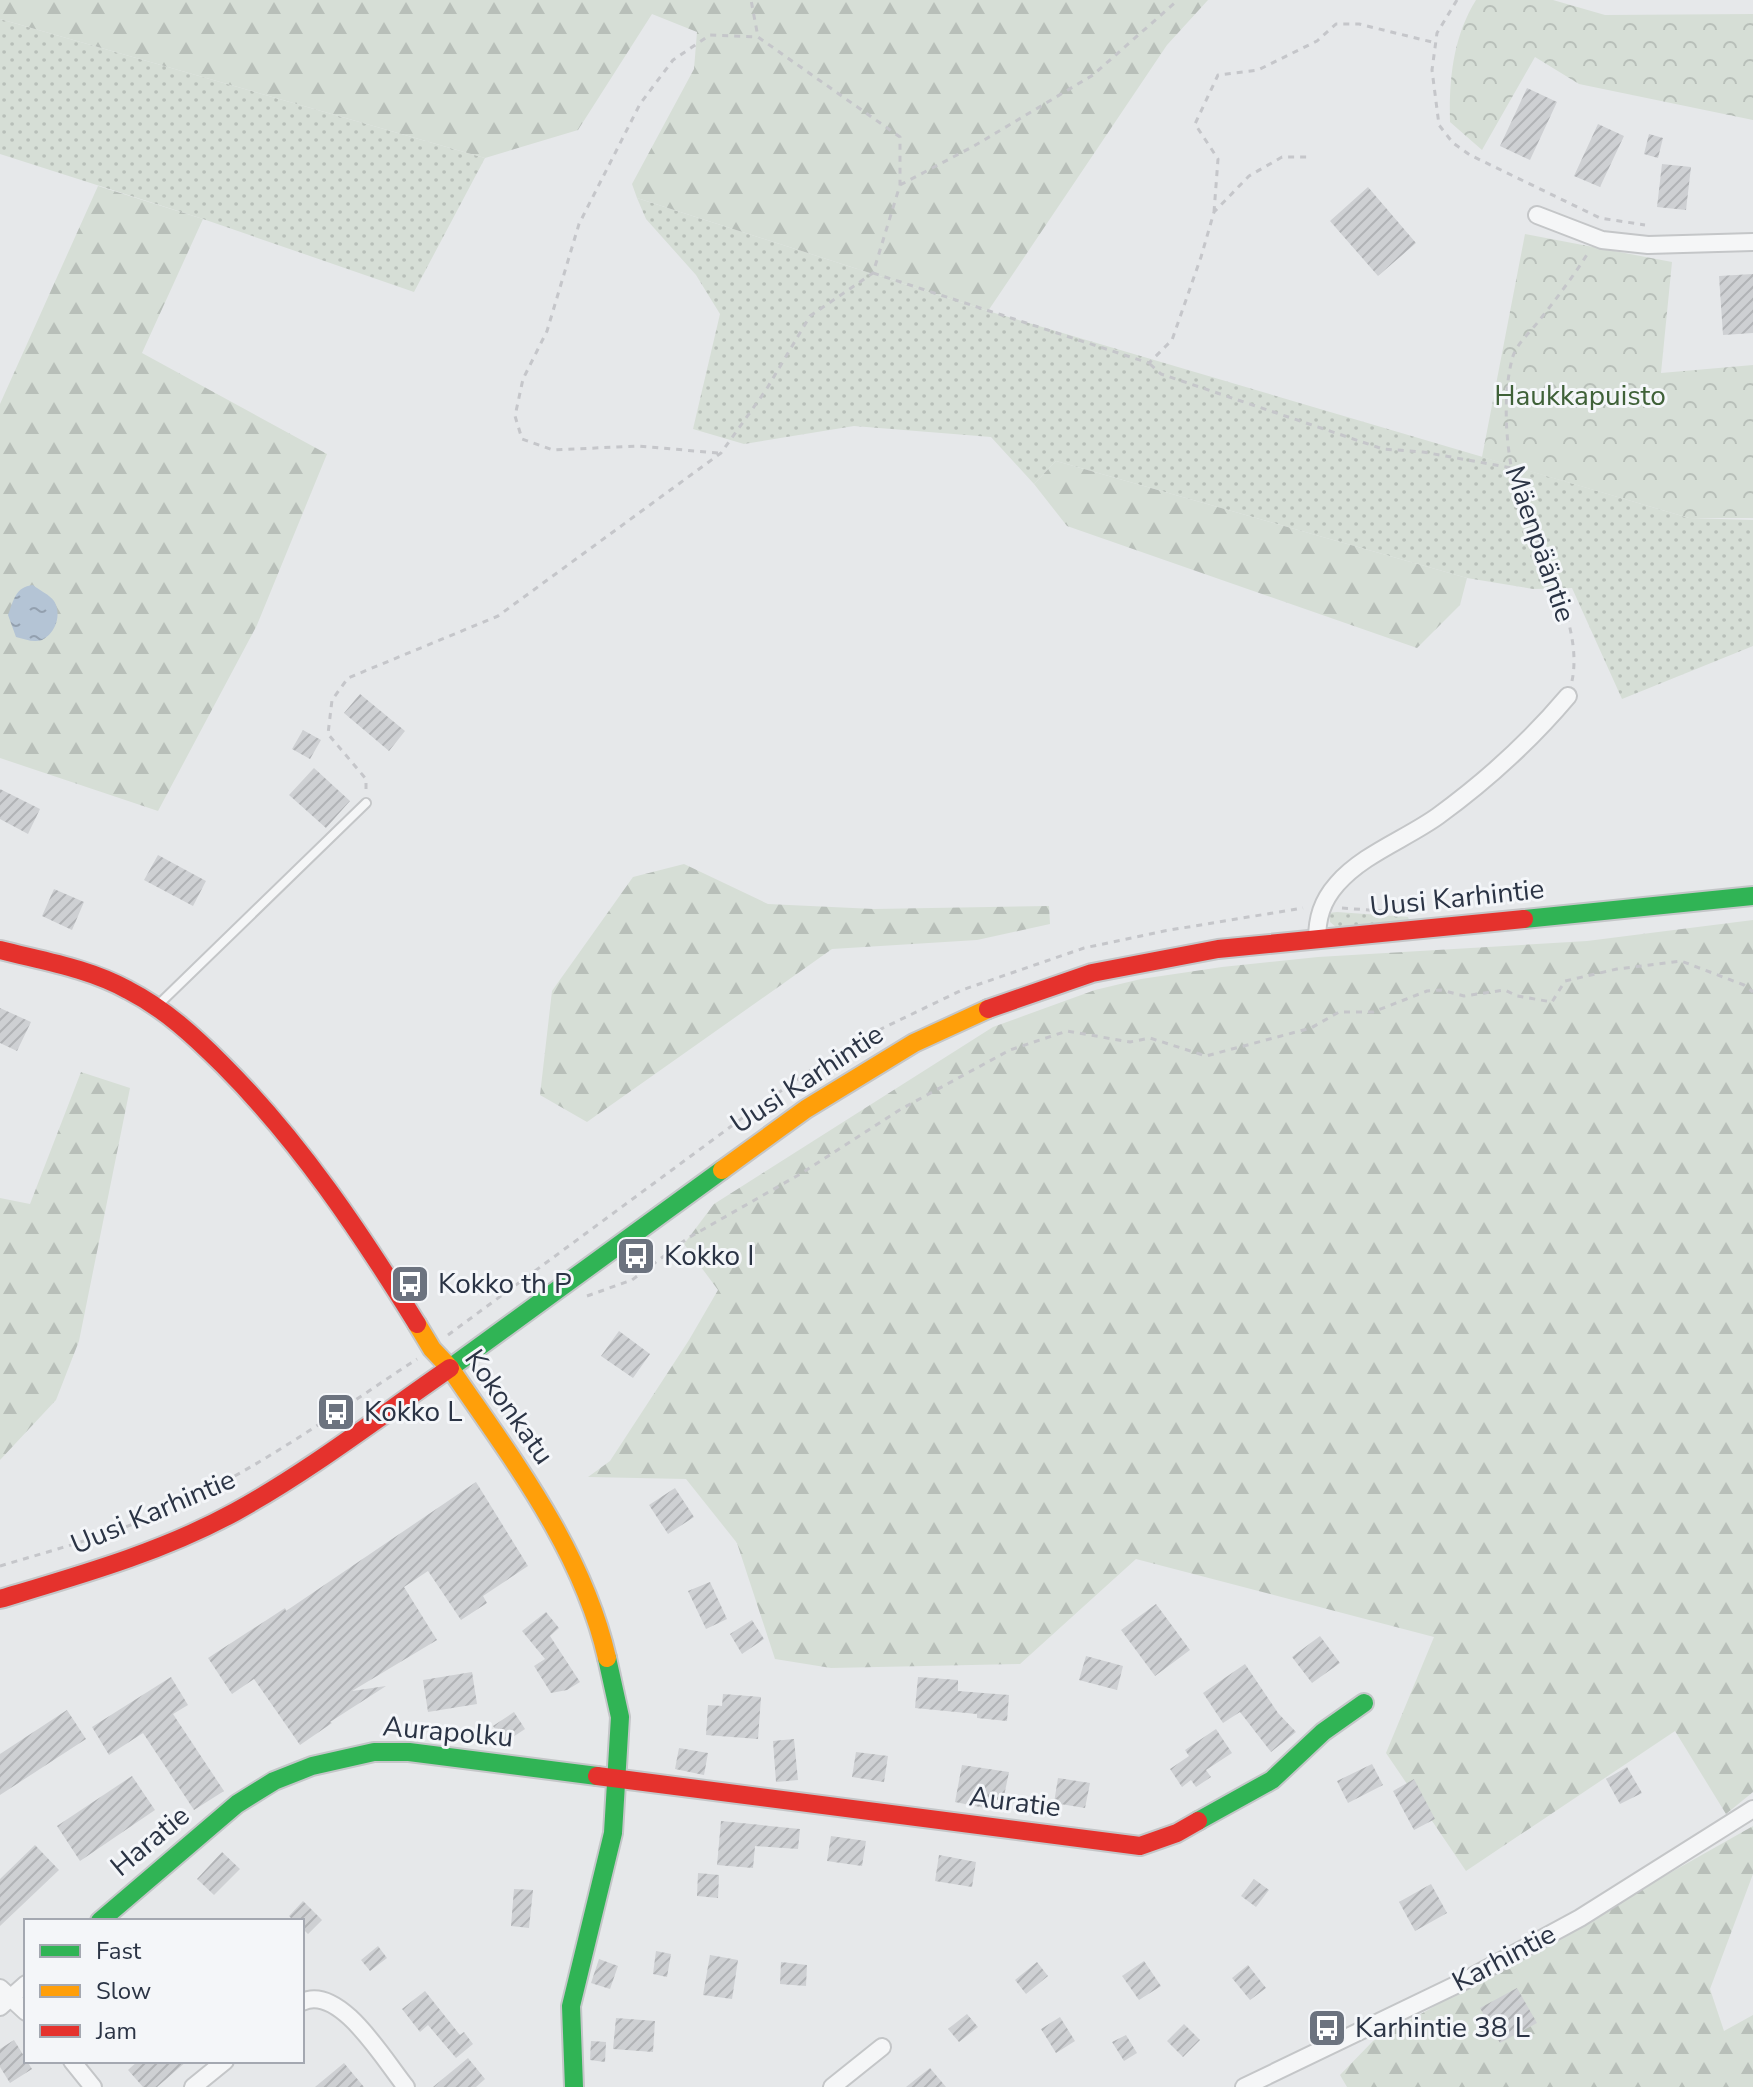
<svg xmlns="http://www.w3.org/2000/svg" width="1753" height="2087" viewBox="0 0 1753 2087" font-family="'Nunito Sans',sans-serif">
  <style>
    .grass { fill: url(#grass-dots) }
    .forest { fill: url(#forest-firs) }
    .park { fill: url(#park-crowns) }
    .water { fill: url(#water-ripples) }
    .building { fill: url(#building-hatch) }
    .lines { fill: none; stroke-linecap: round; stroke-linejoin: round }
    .lane-casing { stroke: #c4c6c8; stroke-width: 12 }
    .street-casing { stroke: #c4c6c8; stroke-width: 20 }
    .fast-casing { stroke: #c4c6c8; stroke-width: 22 }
    .slow-casing { stroke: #c4c6c8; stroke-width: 22 }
    .jam-casing { stroke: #c4c6c8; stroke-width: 22 }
    .path { stroke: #c5c6ca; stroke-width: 3; stroke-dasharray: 6 6; stroke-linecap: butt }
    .lane { stroke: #f5f6f7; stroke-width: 8 }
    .street { stroke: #f5f6f7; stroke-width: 16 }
    .fast { stroke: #30b455; stroke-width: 18 }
    .slow { stroke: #ff9f0a; stroke-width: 18 }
    .jam { stroke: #e5322d; stroke-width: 18 }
    .labels { text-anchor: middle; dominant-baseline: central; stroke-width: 6; stroke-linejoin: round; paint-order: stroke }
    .park-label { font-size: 28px; fill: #3f6138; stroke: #f4f6f9 }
    .street-label { font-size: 28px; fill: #2b3445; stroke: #f4f6f9 }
    .poi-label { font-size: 28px; fill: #2b3445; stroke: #f4f6f9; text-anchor: start }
  </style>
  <defs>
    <pattern id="grass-dots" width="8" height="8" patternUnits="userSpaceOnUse" patternTransform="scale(2)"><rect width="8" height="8" fill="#d6ded6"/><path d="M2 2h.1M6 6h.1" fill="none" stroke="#b8bfb9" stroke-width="1.8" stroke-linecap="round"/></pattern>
    <pattern id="forest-firs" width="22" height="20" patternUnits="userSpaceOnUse" patternTransform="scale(2)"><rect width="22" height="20" fill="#d6ded6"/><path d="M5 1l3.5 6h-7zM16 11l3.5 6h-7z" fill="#b8bfb9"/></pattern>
    <pattern id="park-crowns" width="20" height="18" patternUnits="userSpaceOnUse" patternTransform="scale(2)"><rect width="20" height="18" fill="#d6ded6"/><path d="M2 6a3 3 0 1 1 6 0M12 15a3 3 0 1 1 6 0" fill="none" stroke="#b8bfb9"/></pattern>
    <pattern id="water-ripples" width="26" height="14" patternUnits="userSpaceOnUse" patternTransform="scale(2)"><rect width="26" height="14" fill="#b4c4d5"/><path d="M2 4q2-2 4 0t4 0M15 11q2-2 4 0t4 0" fill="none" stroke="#93a0af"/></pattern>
    <pattern id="building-hatch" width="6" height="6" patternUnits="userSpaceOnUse" patternTransform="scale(2)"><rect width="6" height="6" fill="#ced0d3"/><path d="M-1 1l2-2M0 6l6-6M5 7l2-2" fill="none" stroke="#b1b3b6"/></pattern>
  </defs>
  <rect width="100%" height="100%" fill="#e6e8ea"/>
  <path class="grass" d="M0 19 485 158 414 292 203 219 0 154Z
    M637 198 988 311 1689 518 1753 520V646L1622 699 1572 588 1533 589 1467 578 1056 461 1034 484 991 437 854 426 744 444 693 429 720 314 696 275 646 219Z
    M1337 912 1408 917 1409 920 1336 927 1330 922 1329 913Z"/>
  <path class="forest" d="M0 0H1208L1167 45 988 311 637 198 632 184 694 69 697 32 652 14 578 130 485 158 0 19Z
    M98 186 203 219 142 353 327 454 257 625 158 811 0 758V404Z
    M1056 461 1467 578 1460 605 1417 648 1067 526 1034 484Z
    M684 864 768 904 874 909 1049 906 1050 924 977 940 832 949 587 1122 540 1095 552 991 633 877Z
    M1753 920V1792L1726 1814 1675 1731 1466 1871 1386 1753 1434 1637 1136 1559 1020 1664 831 1668 775 1659 737 1543 686 1479 588 1477 610 1461 689 1340 718 1290 684 1244 714 1204 993 1027 1095 990 1141 979 1222 967 1318 957 1587 941Z
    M81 1072 130 1088 79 1341 56 1400 0 1460V1198L30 1204Z
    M1753 1826V1874L1710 1989 1724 2031 1753 2015V2087H1347L1340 2075 1373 2041Z"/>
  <path class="park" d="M1476 0H1553L1605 15 1753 14V120L1579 84 1535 57 1482 150 1450 122C1449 79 1453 37 1476 0Z
    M1525 234 1672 262 1661 373 1753 365V518H1689L1482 457Z"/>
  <path class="water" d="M33 585C39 590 50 595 54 601 62 614 56 633 42 640 34 643 24 639 16 637L8 615C14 600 15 587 33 585Z"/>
  <path class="building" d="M1527 88 1557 102 1530 160 1500 146Z
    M1598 124 1624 136 1600 187 1574 176Z
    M1649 134 1663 138 1658 158 1644 154Z
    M1662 164 1691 167 1686 210 1657 207Z
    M1368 187 1416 243 1378 276 1330 221Z
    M1753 274V333L1723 335 1719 276Z
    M360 694 405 731 389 751 344 713Z
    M303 730 321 740 310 759 292 749Z
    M314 768 350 801 326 828 289 795Z
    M0 789 40 809 28 834 0 819Z
    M158 855 206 881 193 906 144 880Z
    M54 889 84 902 72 930 42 916Z
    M0 1008 31 1022 17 1051 0 1043Z
    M619 1331 650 1354 633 1378 601 1356Z
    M476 1482 528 1566 483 1596 487 1603 461 1620 428 1571 404 1587 437 1640 352 1691 386 1686 330 1722 332 1723 300 1745 254 1679 232 1694 208 1658 285 1608 286 1611Z
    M675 1488 694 1517 668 1534 649 1505Z
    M710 1582 727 1619 706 1629 688 1591Z
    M1156 1604 1190 1650 1155 1676 1121 1630Z
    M546 1612 559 1628 550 1636 580 1682 567 1690 551 1693 534 1666 545 1659 522 1631Z
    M752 1620 764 1639 742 1654 730 1634Z
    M1320 1636 1340 1663 1312 1683 1292 1657Z
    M1086 1656 1123 1666 1117 1690 1079 1680Z
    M1245 1664 1278 1713 1296 1732 1271 1752 1240 1712 1223 1723 1203 1693Z
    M472 1672 477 1704 428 1712 423 1680Z
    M171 1677 188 1705 173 1714 224 1791 194 1810 143 1733 109 1755 92 1727Z
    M918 1677 958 1680V1691L1009 1695 1007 1721 977 1718V1714L915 1708Z
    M723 1694 761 1697 758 1739 706 1735 708 1705 722 1706Z
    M67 1710 86 1739 0 1795V1754Z
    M514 1712 525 1729 504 1743 493 1726Z
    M1216 1729 1232 1753 1206 1770 1211 1777 1196 1787 1191 1780 1182 1787 1170 1769 1189 1756 1185 1750Z
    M794 1739 798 1780 776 1782 773 1741Z
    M679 1748 708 1753 704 1775 675 1769Z
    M856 1752 888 1756 884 1782 852 1777Z
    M1372 1764 1383 1785 1348 1803 1337 1781Z
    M962 1765 1009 1772 1003 1801 992 1799 990 1809 955 1802Z
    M1627 1767 1642 1793 1620 1804 1606 1779Z
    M132 1776 155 1810 80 1861 57 1826Z
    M1058 1778 1090 1783 1085 1808 1054 1803Z
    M1414 1779 1435 1819 1414 1830 1393 1791Z
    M721 1821 800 1829 798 1849 755 1846 753 1868 717 1865Z
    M831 1836 866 1841 862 1866 827 1861Z
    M35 1845 59 1870 0 1926V1879Z
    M222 1852 240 1869 214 1895 197 1879Z
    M939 1855 976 1862 972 1887 935 1881Z
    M698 1873 719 1875 718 1898 697 1896Z
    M1254 1879 1269 1890 1256 1907 1241 1896Z
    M1431 1884 1447 1913 1415 1931 1399 1902Z
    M514 1889 533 1890 529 1928 511 1926Z
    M303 1901 322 1920 308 1934 302 1928V1921H294L289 1916Z
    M378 1946 387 1958 370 1971 361 1960Z
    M656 1951 671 1954 667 1977 653 1974Z
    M710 1955 738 1960 732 1999 703 1995Z
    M599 1959 618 1966 610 1989 591 1983Z
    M1144 1961 1161 1986 1139 2000 1122 1976Z
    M781 1962 807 1965 806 1986 780 1984Z
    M1037 1962 1048 1976 1026 1994 1015 1980Z
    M1248 1965 1266 1988 1250 2000 1232 1978Z
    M1517 1988 1537 2023 1500 2043 1480 2008Z
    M425 1991 460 2035 464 2032 473 2044 456 2058 428 2025 420 2032 402 2009Z
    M967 2014 978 2027 959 2042 948 2029Z
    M1060 2017 1075 2041 1056 2053 1041 2029Z
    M616 2018 655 2021 653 2052 613 2049Z
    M1184 2024 1200 2040 1183 2057 1167 2041Z
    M1126 2035 1137 2053 1124 2061 1112 2042Z
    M14 2040 32 2069 10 2083 0 2067V2049Z
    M591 2041 606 2042 605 2062 590 2060Z
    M468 2058 485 2079 476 2087H433Z
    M138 2061H187L157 2087H143L128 2070Z
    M344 2063 364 2087H315Z
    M930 2068 946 2087H906Z"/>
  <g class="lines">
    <g class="lane-casing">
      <path id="lane" d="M157 1006 366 803"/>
    </g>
    <g class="street-casing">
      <path id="street" d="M1537 215 1602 240 1648 245 1753 242
        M1317 940C1317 918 1322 901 1337 884 1363 854 1406 839 1438 816 1486 781 1530 741 1568 696
        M0 1988 26 2012
        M302 2002C340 1984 384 2060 406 2087
        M0 2007 26 1984
        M72 2061 93 2087
        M193 2087 225 2061
        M832 2087 882 2047
        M1244 2087 1464 1981 1580 1918 1753 1809"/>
    </g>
    <g class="fast-casing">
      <path id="fast" d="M1524 919 1753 896
        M450 1368 722 1170
        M1198 1821 1272 1780 1323 1732 1364 1703
        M100 1921 237 1804 274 1781 312 1766 374 1752H409L597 1776
        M574 2087 571 2006 613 1833 620 1717 607 1658"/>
    </g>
    <g class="slow-casing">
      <path id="slow" d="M722 1170 806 1109 914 1043 988 1009
        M417 1324 432 1349 450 1368C512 1459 582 1549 607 1658"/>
    </g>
    <g class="jam-casing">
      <path id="jam" d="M0 950C43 961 88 968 128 990 165 1009 194 1036 223 1065 300 1142 360 1232 417 1324
        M988 1009 1092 973 1218 949 1524 919
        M0 1599C80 1575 162 1552 235 1512 311 1470 379 1417 450 1368
        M597 1776 1140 1846 1177 1833 1198 1821"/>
    </g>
    <path class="path" d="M1457 0 1437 33 1432 70 1439 125 1453 143 1470 155 1600 218 1645 225
      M900 185 974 146 1093 75 1178 0
      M1214 212 1218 159 1195 124 1218 75 1258 70 1317 41 1336 24H1359L1436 43
      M873 273 1149 363 1172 340 1201 257 1214 212 1249 176 1282 157H1309
      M1150 364 1161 374 1383 449 1423 452 1512 468
      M718 453 638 446 553 450 522 439 515 416 523 379 547 331 579 224 640 104 673 60 710 35 758 37
      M1572 681C1584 624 1539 553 1520 501 1506 461 1501 397 1513 356 1517 344 1530 332 1538 322 1556 299 1573 277 1588 253
      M366 789V779L328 734 332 700 348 678 498 616 721 453 766 390 810 316 873 273 900 185V137L758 37 751 0
      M1342 908 1382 911
      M587 1296 632 1280 688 1238 802 1173 901 1109 1010 1050 1067 1031 1130 1042 1150 1038 1206 1056 1311 1028 1339 1012H1373L1427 991 1441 990 1464 996 1505 990 1517 996 1552 1002 1565 981 1617 969 1681 961 1744 985 1753 992
      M448 1335 756 1108 823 1062 883 1028 962 990 1084 948 1164 931 1303 908
      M0 1566C60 1548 122 1532 178 1505 263 1466 339 1410 417 1359"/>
    <use href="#lane" class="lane"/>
    <use href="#street" class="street"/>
    <use href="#fast" class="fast"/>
    <use href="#slow" class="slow"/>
    <use href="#jam" class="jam"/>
  </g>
  <defs>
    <g id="bus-square" transform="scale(2)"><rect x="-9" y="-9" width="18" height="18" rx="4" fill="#6c737f" stroke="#f4f6f9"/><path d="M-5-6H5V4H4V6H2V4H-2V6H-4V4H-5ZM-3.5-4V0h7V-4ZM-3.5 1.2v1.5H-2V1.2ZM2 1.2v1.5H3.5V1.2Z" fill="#fff"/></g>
  </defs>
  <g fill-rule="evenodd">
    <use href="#bus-square" x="636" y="1256"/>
    <use href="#bus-square" x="410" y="1284"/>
    <use href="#bus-square" x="336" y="1412"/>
    <use href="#bus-square" x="1327" y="2028"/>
  </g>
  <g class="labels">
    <g class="park-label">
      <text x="1580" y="396">Haukkapuisto</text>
    </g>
    <g class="street-label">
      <text transform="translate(1540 544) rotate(71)">Mäenpääntie</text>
      <text transform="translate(1457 898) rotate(-6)">Uusi Karhintie</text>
      <text transform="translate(807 1079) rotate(-33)">Uusi Karhintie</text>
      <text transform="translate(509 1407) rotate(55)">Kokonkatu</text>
      <text transform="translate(153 1512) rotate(-23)">Uusi Karhintie</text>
      <text transform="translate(448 1732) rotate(5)">Aurapolku</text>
      <text transform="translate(1015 1802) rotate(7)">Auratie</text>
      <text transform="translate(150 1841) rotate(-40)">Haratie</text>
      <text transform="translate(1504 1958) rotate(-28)">Karhintie</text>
    </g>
    <g class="poi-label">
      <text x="664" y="1256">Kokko I</text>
      <text x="438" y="1284">Kokko th P</text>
      <text x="364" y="1412">Kokko L</text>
      <text x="1355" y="2028">Karhintie 38 L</text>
    </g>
  </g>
  <rect x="24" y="1919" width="280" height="144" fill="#f4f6f9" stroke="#a4a8b1" stroke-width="2"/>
  <rect x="40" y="1945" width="40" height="12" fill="#30b455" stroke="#a4a8b1" stroke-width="2"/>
  <text x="96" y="1959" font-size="24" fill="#2b3445">Fast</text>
  <rect x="40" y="1985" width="40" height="12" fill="#ff9f0a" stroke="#a4a8b1" stroke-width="2"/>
  <text x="96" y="1999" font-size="24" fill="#2b3445">Slow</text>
  <rect x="40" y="2025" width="40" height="12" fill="#e5322d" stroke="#a4a8b1" stroke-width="2"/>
  <text x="96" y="2039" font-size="24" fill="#2b3445">Jam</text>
</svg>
